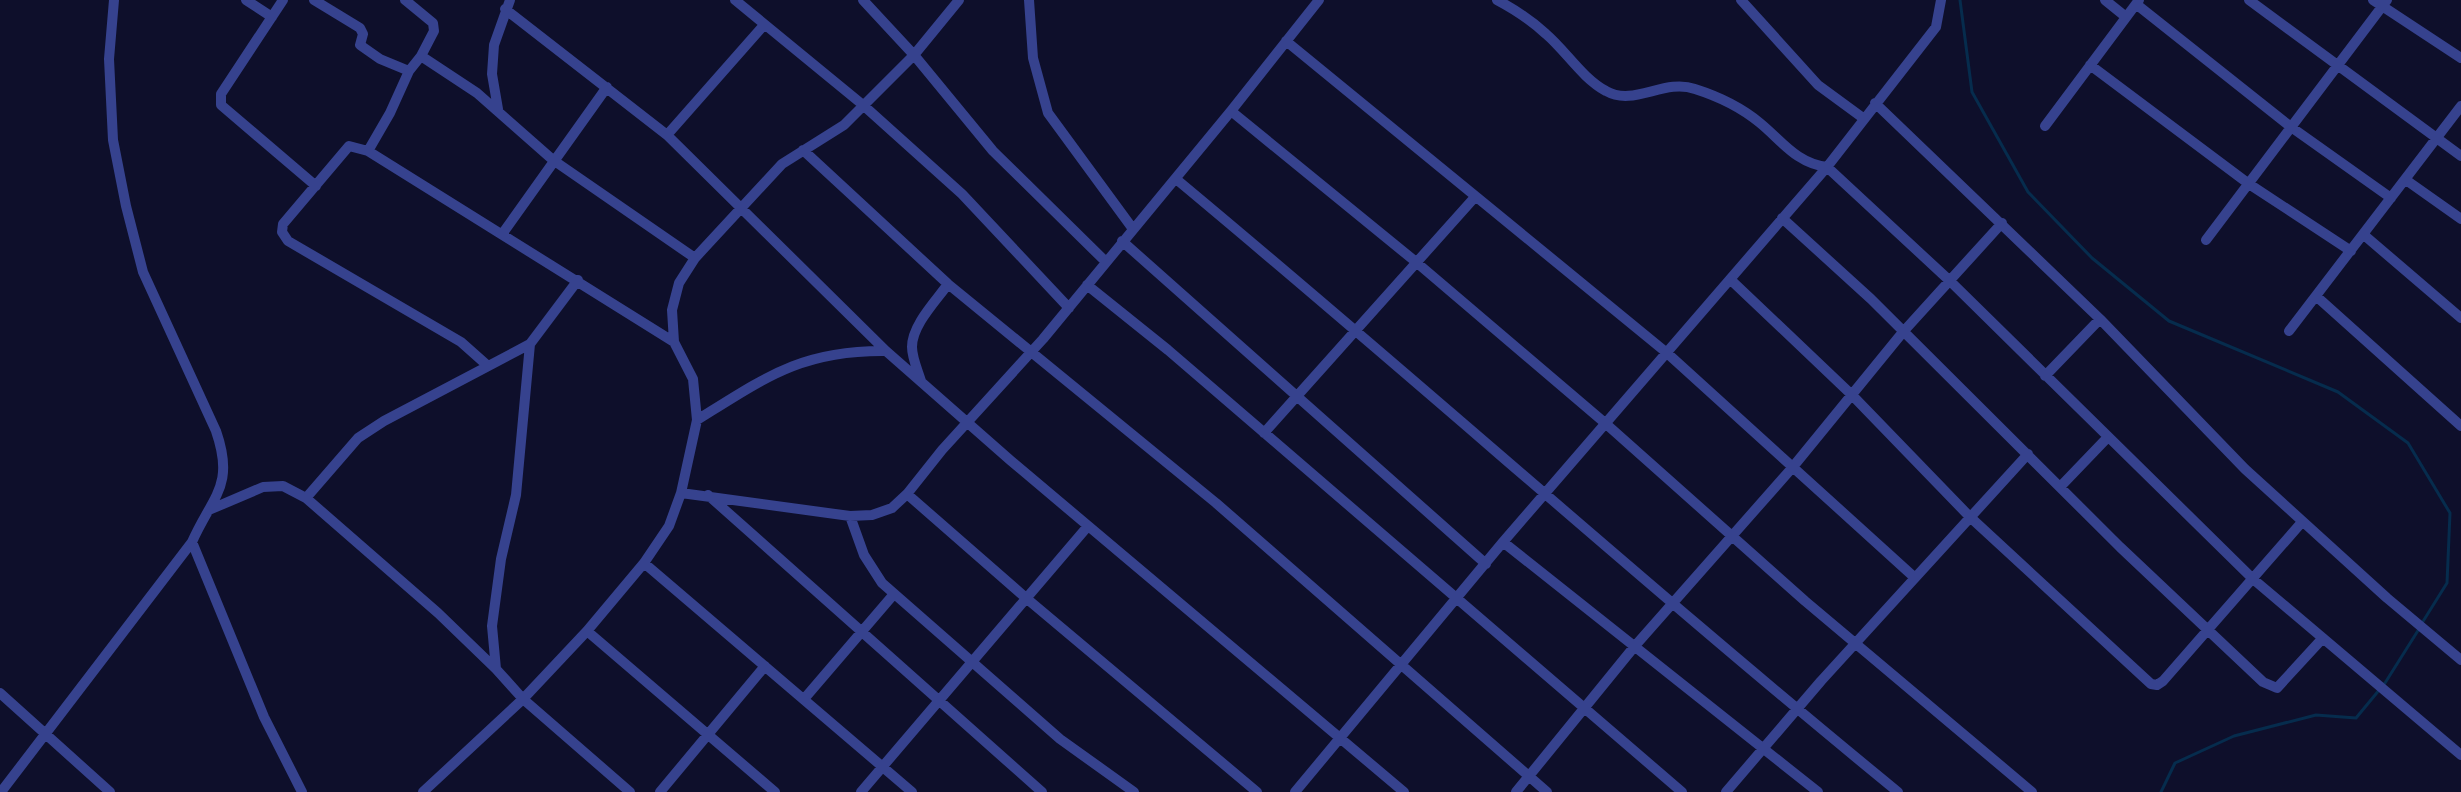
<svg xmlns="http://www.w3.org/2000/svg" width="2461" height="792" viewBox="0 0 2461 792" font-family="'DejaVu Sans',sans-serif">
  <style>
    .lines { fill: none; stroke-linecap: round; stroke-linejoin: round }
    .stream { stroke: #062c4d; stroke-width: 3 }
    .street { stroke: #36428e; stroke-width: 10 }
  </style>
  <rect width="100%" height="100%" fill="#0e0f2b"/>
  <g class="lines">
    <path class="stream" d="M1960 0 1972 92 2028 192 2092 258 2169 321 2338 392 2408 443 2450 513 2447 583 2422 623
      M2161 792 2175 763 2234 736 2316 715 2356 718 2385 683 2419 629"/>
    <path class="street" d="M114 0 109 59 113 140 126 206 143 272 216 431C235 486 213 495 192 542L264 717 302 792
      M246 0 272 17
      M283 0 221 94V105L316 186
      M314 0 360 28 363 34 360 45 380 59 409 71
      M735 0 863 105 962 194 1069 308
      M863 0 914 55 993 151 1105 261
      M1029 0 1033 58 1048 113 1133 229
      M1497 0C1514 9 1532 21 1546 34 1566 51 1582 78 1606 91 1634 107 1664 78 1695 89 1717 96 1742 108 1760 123 1782 141 1796 163 1827 167L1950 281 2253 579 2461 755
      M1741 0 1818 85 1863 118
      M2105 0 2126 17
      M2249 0 2461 156
      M2373 0 2461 58
      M2136 4 2291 127 2391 198
      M505 9 667 135 886 351 1010 460 1404 792
      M1286 41 1667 353 1914 577
      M421 56 477 93 553 160 695 258
      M2090 65 2249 184 2351 251
      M1875 103 2100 319 2245 469 2387 598 2461 660
      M498 109 492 74 494 45 510 0
      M1231 111 1416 262 1605 423 1805 601 2032 792
      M2045 126 2139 0
      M667 135 764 25
      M803 150 948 284 1216 503 1547 792
      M368 151 390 113 409 71 421 56 434 31 433 23 405 0
      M1176 179C1419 381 1653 592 1898 792
      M2406 180 2461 219
      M1782 218 1871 299 2120 547 2263 682 2277 688 2322 639
      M503 233 607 87
      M2364 235 2461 318
      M2206 240 2387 0
      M1122 241 1486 564
      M1731 280 1851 394 1970 517 2151 684 2157 685 2163 681 2302 522
      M1087 285 1168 350 1682 792
      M2316 296 2461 426
      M2289 331 2461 106
      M488 366 461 342 288 241 282 232 283 224 349 146 368 151 674 342
      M2045 376 2100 319
      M921 381C918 371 912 358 912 347 912 325 936 301 948 284
      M697 420C766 377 802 350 886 351
      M1264 433 1475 197
      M2060 487 2108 437
      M681 493 850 516 872 515 892 508 907 494 942 450 1043 339 1231 111 1319 0
      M907 494 1026 598 1257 792
      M708 495 1042 792
      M306 498 358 438 384 421 530 344 578 280
      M209 510 263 487 283 486 306 498 438 613 496 669 523 699 630 792
      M850 516 864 555 882 583 1060 739 1134 792
      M1503 542 1818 792
      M644 563 912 792
      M587 631 775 792
      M496 669 492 626 501 559 516 495 530 344
      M0 693 110 792
      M804 699 894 594
      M1 792 192 542
      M423 792 523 699 587 631 644 563 669 526 681 493 697 420 693 379 674 342 672 310 679 283 695 258 782 164 844 125 914 55 959 0
      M660 792 765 666
      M861 792 1088 526
      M1295 792 1503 542 1827 167 1936 27 1941 0
      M1516 792 1634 647 1792 468 1903 332 2002 223
      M1726 792 1821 681 2028 454"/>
  </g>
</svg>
